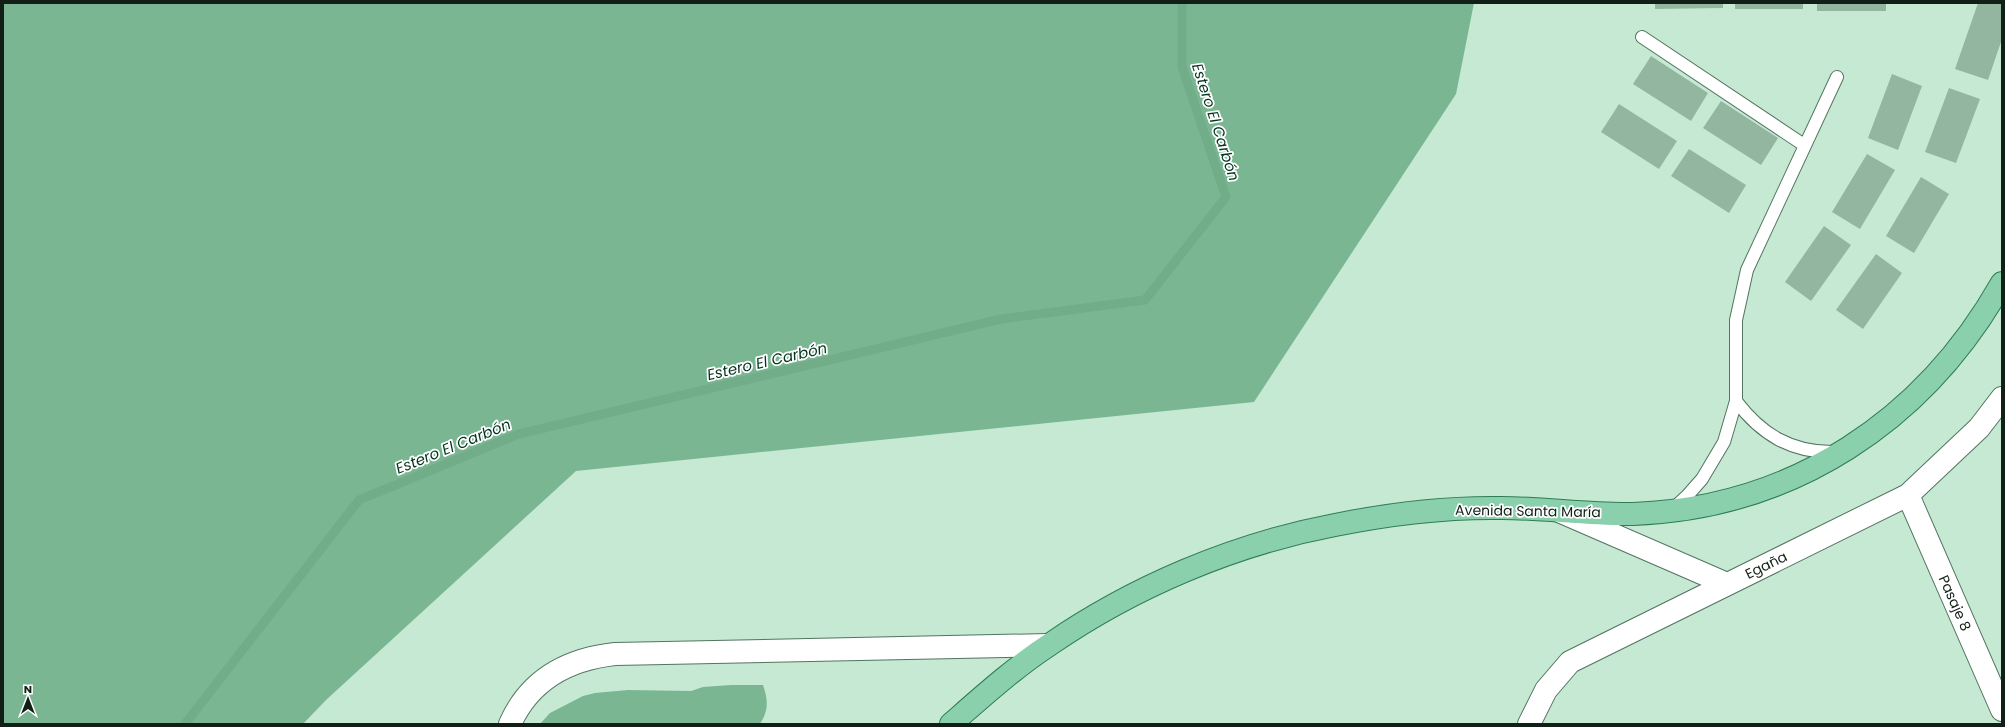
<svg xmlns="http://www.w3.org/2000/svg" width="2005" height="727" viewBox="0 0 2005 727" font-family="Poppins,sans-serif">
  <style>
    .forest { fill: #7bb692 }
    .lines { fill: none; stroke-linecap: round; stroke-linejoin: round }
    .stream { stroke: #72ad8a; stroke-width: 9 }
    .building { fill: #93b6a0 }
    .lane-casing { stroke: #537460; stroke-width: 14 }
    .street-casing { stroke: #537460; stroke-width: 24 }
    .secondary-casing { stroke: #537460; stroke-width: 24 }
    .primary-casing { stroke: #2f7d54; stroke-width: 24 }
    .lane { stroke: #fff; stroke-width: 12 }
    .street { stroke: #fff; stroke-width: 22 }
    .secondary { stroke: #fff; stroke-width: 22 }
    .primary { stroke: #8bd0ac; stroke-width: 22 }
    .labels { text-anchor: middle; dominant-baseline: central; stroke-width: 3.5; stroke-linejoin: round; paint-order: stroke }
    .street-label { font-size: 14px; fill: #121f17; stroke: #fff }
    .water-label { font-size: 15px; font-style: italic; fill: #03351e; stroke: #fff }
  </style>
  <rect width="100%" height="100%" fill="#c5e9d2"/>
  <path class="forest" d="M3 3H1474L1456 94 1254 402 576 471 326 700 303 724H3Z
    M731 685H763C768 700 769 710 760 724H540L550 713 583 696 595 693 628 690 691 691 703 687Z"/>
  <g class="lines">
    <path class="stream" d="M185 724 359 500 519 434 1001 319 1145 300 1226 197 1182 67V3"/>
  </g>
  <path class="building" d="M1655 3H1723V8L1655 9Z
    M1735 3H1803V9H1735Z
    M1817 3H1886V11H1817Z
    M1978 3H2002V39L1988 80 1955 69Z
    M1651 56 1708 93 1691 121 1633 84Z
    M1892 74 1922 86 1898 150 1868 138Z
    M1949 88 1980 99 1956 163 1925 152Z
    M1721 101 1778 138 1761 165 1703 128Z
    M1619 104 1677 141 1659 169 1601 132Z
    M1689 149 1746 185 1729 213 1671 176Z
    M1867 154 1895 170 1860 229 1832 212Z
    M1921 177 1949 194 1914 253 1886 236Z
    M1824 226 1851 245 1811 301 1785 282Z
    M1876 254 1902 273 1863 329 1836 310Z"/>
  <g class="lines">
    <g class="lane-casing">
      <path id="lane" d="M1642 37 1804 145
        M1736 401C1761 434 1791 453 1835 452
        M1674 508 1687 496 1702 479 1724 442 1736 401V320L1747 270 1837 77"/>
    </g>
    <g class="street-casing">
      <path id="street" d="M1908 495 2002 710
        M1561 512 1727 584
        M1529 724 1546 690 1570 662 1908 495 1979 428 2002 398"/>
    </g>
    <g class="secondary-casing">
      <path id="secondary" d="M510 724C530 679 569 659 615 654L1048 645"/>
    </g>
    <g class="primary-casing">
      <path id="primary" d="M951 724C983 696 1014 668 1049 645 1133 587 1234 544 1335 525 1389 514 1446 507 1502 508 1545 508 1589 515 1633 514 1793 508 1924 421 2002 283"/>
    </g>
    <use href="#lane" class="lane"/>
    <use href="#street" class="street"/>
    <use href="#secondary" class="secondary"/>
    <use href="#primary" class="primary"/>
  </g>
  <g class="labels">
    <g class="street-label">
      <text transform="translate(1528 511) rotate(1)">Avenida Santa María</text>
      <text transform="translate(1766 565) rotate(-26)">Egaña</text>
      <text transform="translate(1955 603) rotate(66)">Pasaje 8</text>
    </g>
    <g class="water-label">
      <text transform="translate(1216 122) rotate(72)">Estero El Carbón</text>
      <text transform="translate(767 361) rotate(-13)">Estero El Carbón</text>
      <text transform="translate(453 446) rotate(-22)">Estero El Carbón</text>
    </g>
  </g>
  <rect width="2005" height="727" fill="none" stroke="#121f17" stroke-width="8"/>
  <g transform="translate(28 699)" stroke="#ffffff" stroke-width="3" paint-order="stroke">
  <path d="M0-3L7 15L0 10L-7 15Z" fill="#121f17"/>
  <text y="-6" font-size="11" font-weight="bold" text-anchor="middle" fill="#121f17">N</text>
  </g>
</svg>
